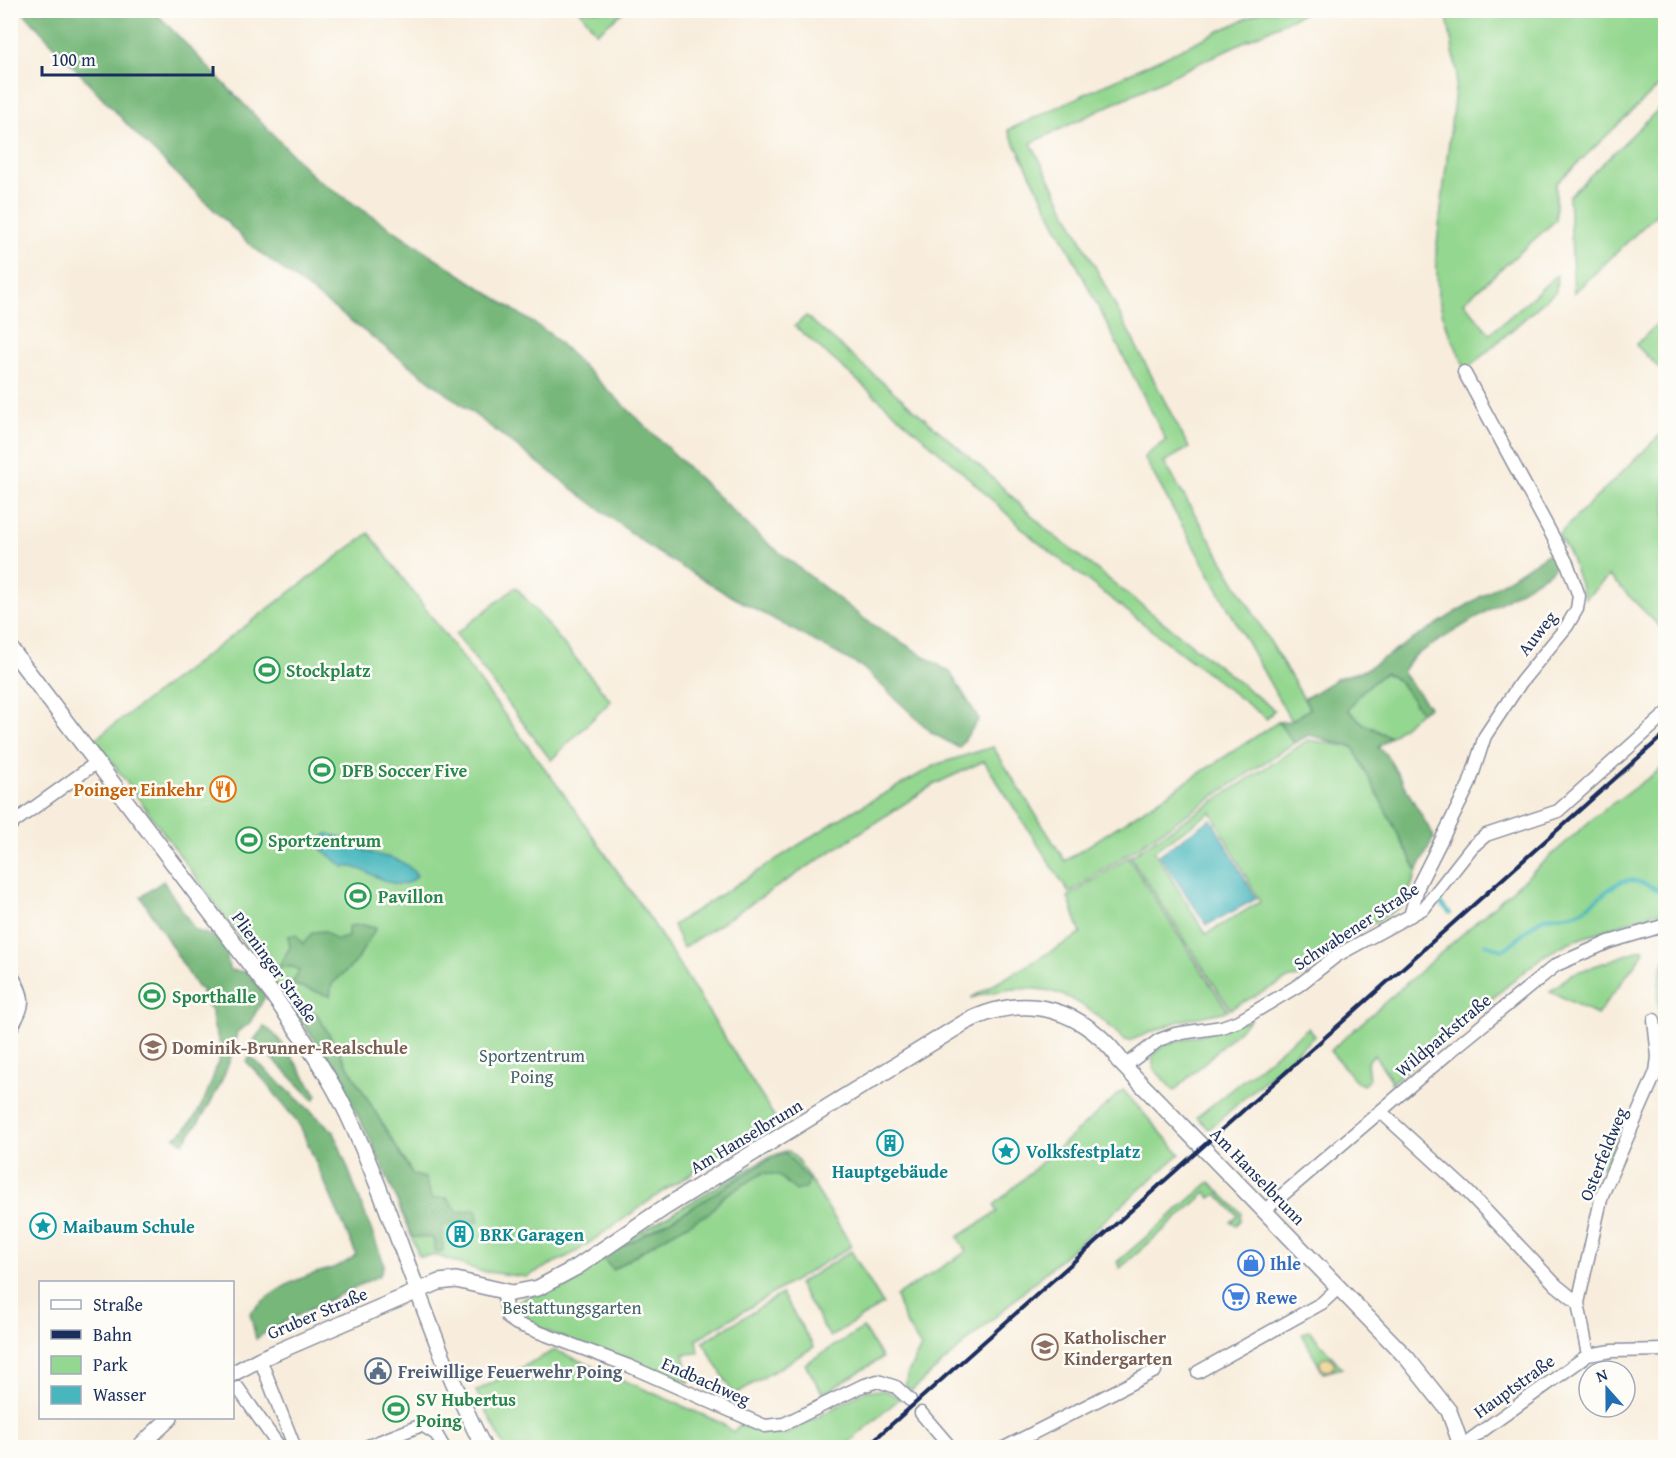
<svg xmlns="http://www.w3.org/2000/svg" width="1676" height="1458" viewBox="0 0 1676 1458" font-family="'Gentium Book Plus',serif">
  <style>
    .green { fill: #94d790; stroke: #588377; stroke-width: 1.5; fill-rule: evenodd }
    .forest { fill: #77b87a; stroke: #49746c; stroke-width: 1.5 }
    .sand { fill: #eeda9e; stroke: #84847e; stroke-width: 1.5 }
    .water { fill: #47b7bd; stroke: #31738e; stroke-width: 1.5 }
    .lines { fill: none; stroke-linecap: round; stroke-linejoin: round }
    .stream { stroke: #47b7bd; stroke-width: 4 }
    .minor-casing { stroke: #8a8e9d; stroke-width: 15 }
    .tertiary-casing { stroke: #8a8e9d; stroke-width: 18 }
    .minor { stroke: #fff; stroke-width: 12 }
    .tertiary { stroke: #fff; stroke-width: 15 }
    .rail { stroke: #1b2f5e; stroke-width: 4 }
    .labels { text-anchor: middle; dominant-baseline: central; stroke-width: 5; stroke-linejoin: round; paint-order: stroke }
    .street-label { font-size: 18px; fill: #1b2f5e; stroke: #fdfcf7 }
    .leisure-label { font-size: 18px; font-weight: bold; fill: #27864d; stroke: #fdfcf7; text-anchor: start }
    .food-label { font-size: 18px; font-weight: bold; fill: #c56008; stroke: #fdfcf7; text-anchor: end }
    .education-label { font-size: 18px; font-weight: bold; fill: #785e54; stroke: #fdfcf7; text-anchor: start }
    .park-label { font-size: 18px; fill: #3f616d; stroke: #fdfcf7 }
    .culture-label { font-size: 18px; font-weight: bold; fill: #0d838f; stroke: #fdfcf7; text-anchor: start }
    .shop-label { font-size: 18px; font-weight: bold; fill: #366cbe; stroke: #fdfcf7; text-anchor: start }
    .service-label { font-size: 18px; font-weight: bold; fill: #4e5e75; stroke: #fdfcf7; text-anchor: start }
  </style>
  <rect width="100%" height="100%" fill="#fdfcf7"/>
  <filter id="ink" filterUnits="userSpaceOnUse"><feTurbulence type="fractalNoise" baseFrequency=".0167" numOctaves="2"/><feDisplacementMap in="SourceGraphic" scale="12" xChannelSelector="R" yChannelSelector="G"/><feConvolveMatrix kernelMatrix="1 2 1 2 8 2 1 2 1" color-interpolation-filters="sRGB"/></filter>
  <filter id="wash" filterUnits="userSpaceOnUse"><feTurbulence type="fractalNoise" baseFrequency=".008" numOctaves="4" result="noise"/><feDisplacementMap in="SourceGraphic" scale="24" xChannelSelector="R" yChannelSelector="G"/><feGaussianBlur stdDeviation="1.35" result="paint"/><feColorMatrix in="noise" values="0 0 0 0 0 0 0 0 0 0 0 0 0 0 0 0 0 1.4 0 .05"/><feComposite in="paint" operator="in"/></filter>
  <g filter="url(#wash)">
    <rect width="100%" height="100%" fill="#f8eddc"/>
    <path class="green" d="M580 11H624L597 33Z
      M1262 11H1308L1031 143 1189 448 1164 462 1310 709 1291 721 1144 457 1166 440 1008 130Z
      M1446 11H1665V80L1556 184V220L1464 302 1490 334 1557 275 1556 291 1466 370 1445 323 1438 296 1436 253 1457 73Z
      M1665 103V206L1574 293 1569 196Z
      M806 316 982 468 1048 531 1274 710 1267 719 1035 540 960 470 795 326Z
      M1661 320 1665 324V374L1636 345Z
      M1665 430V632L1609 576 1585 599 1570 555 1558 535Z
      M369 533 566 797 651 920 777 1121 665 1190 576 1252 526 1277 480 1271 438 1256H419L380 1158 325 1054 95 739Z
      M516 587 611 701 551 760 456 634Z
      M1385 673 1399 681 1421 712 1390 737 1364 724 1348 710 1362 691Z
      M1278 722 1294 743 1069 893 984 761 933 785 683 948 673 925 846 815 938 764 993 747 1065 861Z
      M1308 740 1353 747 1417 871 1404 905 1319 955 1321 962 1300 977 1290 978 1230 1009 1130 856ZM1211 812 1260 902 1206 934 1154 851Z
      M1665 766V922L1658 912 1570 942 1543 956 1391 1083 1389 1076 1374 1055 1367 1062 1369 1080 1363 1085 1357 1082 1330 1051 1598 814Z
      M1128 857 1228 1011 1179 1021 1129 1041 1123 1039C1075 990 1038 977 971 998L1081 934 1068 897Z
      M1643 949 1644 952 1597 1015 1550 991 1572 974Z
      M1665 957V1033C1654 1011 1658 980 1665 957Z
      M1251 1019 1174 1091 1154 1069 1152 1056 1163 1046Z
      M1308 1028 1315 1036 1209 1129 1197 1117Z
      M1123 1090 1180 1154 912 1390 905 1387 907 1375 921 1347 905 1322 896 1296 966 1252 958 1237 997 1212 994 1205Z
      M1610 1140 1615 1143 1604 1168 1595 1160Z
      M785 1151H789L797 1159 852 1246 697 1339 699 1353 684 1354 690 1382 671 1379 521 1322 513 1315 512 1306C519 1297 535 1297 545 1290 618 1245 692 1201 767 1158Z
      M1210 1182 1241 1213 1240 1220 1236 1225 1231 1222 1238 1216 1217 1194 1211 1198 1206 1193 1120 1268 1117 1262Z
      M851 1251 883 1304 830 1337 798 1284Z
      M782 1294 814 1347 734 1395 703 1342Z
      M863 1328 882 1358 823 1394 805 1364Z
      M1309 1330 1342 1368 1323 1373 1302 1334Z
      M555 1350 721 1423 733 1432 742 1423 763 1432 786 1434 867 1390 886 1391 900 1398 844 1447 505 1448 476 1391Z"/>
    <path class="forest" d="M22 11H154L315 178 550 334 760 537 867 621 950 672 979 719 959 748 932 733 862 667 722 591 655 551 249 244 138 136Z
      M1554 550 1560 561 1550 572 1414 656 1402 672 1429 707 1421 712 1399 681 1385 673 1362 691 1348 710 1364 724 1390 737 1378 748 1386 754 1434 837 1417 871 1353 747 1309 735 1294 743 1278 722 1291 721 1310 709 1304 699 1338 678 1365 670Z
      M163 881 195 930 225 941C229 951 225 961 230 970L247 972 266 995 249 1024 237 1032C230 1072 208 1112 183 1143L175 1137C202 1120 213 1078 222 1049L213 1025 212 1011 200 997 203 990 197 987 141 897Z
      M363 925 376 928 355 963 332 984 330 996 291 984 299 971 293 967H279L290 947 288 936 296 935 303 944 313 932 324 931 337 940 348 937V926Z
      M305 1008 317 1014 413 1175 425 1178 432 1198H447L458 1212 476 1209 479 1222 467 1221 443 1226V1251L435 1252 433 1238 412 1237C381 1159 347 1084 298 1016Z
      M264 1027C280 1033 306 1080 317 1095L314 1100 254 1040Z
      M250 1056 334 1132 384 1264 380 1275 272 1328 256 1339 250 1313C265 1298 285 1284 305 1277 322 1270 344 1268 356 1254L300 1126 265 1081 247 1062Z
      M786 1153 809 1181 806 1188 796 1191 778 1175 763 1173 724 1196 709 1213 653 1244 613 1270 602 1258 688 1210 768 1160Z"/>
    <path class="sand" d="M1320 1364a7 7 0 1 1 14 0a7 7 0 1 1-14 0Z"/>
    <path class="water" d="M1211 819 1256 899 1207 925 1159 855Z
      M327 834C345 837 348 841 362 849 383 861 400 852 417 876 396 900 369 864 344 867L321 849 319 843Z"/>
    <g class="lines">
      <path class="stream" d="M1437 900 1450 913
        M1486 944 1502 950C1517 943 1525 929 1538 921 1552 912 1568 919 1582 910 1620 886 1616 866 1666 894"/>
    </g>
  </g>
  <g filter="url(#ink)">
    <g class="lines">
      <g class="minor-casing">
        <path id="minor" d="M10 825 96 763
          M1410 916 1419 884 1469 785 1485 736 1521 682 1567 626 1577 609 1579 596 1567 563 1464 372
          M10 973C27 998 25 1005 10 1030
          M1125 1066 1159 1040 1175 1034 1222 1027 1241 1020 1299 985 1336 956 1424 908 1472 847 1486 835 1558 811 1666 714
          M1381 1112 1466 1190 1556 1285 1578 1303 1588 1355
          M1265 1210 1452 1050 1556 965 1609 942 1666 925
          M503 1292 508 1318 517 1324 629 1366 765 1426 784 1424 862 1386 878 1381 896 1387 910 1400
          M1578 1303 1602 1195 1656 1072 1658 1057 1654 1020
          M260 1359 295 1448
          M1198 1372 1322 1303 1338 1288
          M238 1388 280 1448
          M921 1413 951 1448
          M363 1448 422 1425 436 1434 444 1448
          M1004 1448 1155 1371
          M1464 1448 1471 1439 1588 1355 1612 1351 1666 1350"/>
      </g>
      <g class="tertiary-casing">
        <path id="tertiary" d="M10 648 273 995C300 1034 328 1072 348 1115 398 1223 429 1341 484 1448
          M1118 1060 1407 1358 1449 1411 1462 1448
          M232 1374 260 1359 439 1282 456 1280 512 1293 538 1288 577 1267 667 1206 964 1023C1026 990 1086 1009 1125 1066
          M138 1448 170 1418"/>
      </g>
      <use href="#minor" class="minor"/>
      <use href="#tertiary" class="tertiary"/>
      <path class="rail" d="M865 1448 1666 733"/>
    </g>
  </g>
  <defs>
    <g id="stadium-ring" transform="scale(1.35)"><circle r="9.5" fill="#fdfcf7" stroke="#2e9e5b" stroke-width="1.5"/><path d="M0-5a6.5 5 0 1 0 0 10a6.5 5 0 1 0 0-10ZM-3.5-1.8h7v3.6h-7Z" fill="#2e9e5b"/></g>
    <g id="restaurant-ring" transform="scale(1.35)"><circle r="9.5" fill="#fdfcf7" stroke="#e8710a" stroke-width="1.5"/><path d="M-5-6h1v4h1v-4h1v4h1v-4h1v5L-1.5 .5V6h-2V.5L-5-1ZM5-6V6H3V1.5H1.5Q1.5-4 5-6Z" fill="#e8710a"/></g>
    <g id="school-ring" transform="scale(1.35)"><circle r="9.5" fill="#fdfcf7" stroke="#8d6e63" stroke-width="1.5"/><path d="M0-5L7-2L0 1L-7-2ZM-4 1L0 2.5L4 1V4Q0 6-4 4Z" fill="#8d6e63"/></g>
    <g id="building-ring" transform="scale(1.35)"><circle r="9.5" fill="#fdfcf7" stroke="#0f9aa8" stroke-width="1.5"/><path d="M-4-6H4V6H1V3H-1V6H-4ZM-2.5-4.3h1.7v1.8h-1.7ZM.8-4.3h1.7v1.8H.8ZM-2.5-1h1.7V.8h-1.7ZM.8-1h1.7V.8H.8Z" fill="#0f9aa8"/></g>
    <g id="sight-ring" transform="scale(1.35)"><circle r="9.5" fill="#fdfcf7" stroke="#0f9aa8" stroke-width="1.5"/><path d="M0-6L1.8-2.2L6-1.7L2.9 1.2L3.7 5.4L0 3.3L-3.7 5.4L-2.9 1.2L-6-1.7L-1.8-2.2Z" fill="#0f9aa8"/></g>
    <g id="shop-ring" transform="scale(1.35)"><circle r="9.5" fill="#fdfcf7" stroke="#3f7fe0" stroke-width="1.5"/><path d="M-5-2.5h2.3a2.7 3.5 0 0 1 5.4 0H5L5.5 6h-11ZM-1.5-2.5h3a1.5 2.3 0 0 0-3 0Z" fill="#3f7fe0"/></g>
    <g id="supermarket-ring" transform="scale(1.35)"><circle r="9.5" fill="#fdfcf7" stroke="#3f7fe0" stroke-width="1.5"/><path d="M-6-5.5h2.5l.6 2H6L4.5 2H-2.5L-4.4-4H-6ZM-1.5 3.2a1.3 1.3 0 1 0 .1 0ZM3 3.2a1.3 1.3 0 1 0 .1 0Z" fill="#3f7fe0"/></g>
    <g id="civic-ring" transform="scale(1.35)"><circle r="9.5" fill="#fdfcf7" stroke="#5c6f8a" stroke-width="1.5"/><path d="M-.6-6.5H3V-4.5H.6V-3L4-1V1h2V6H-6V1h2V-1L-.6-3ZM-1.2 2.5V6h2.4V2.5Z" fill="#5c6f8a"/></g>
  </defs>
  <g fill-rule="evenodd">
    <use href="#stadium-ring" x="267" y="670"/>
    <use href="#stadium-ring" x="322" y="770"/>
    <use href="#restaurant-ring" x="223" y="789"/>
    <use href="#stadium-ring" x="249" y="840"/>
    <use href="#stadium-ring" x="358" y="896"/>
    <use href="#stadium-ring" x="152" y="996"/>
    <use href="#school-ring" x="153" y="1047"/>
    <use href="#building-ring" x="890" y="1143"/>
    <use href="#sight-ring" x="1006" y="1151"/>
    <use href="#sight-ring" x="43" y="1226"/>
    <use href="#building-ring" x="460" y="1234"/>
    <use href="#shop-ring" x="1251" y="1263"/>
    <use href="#supermarket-ring" x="1236" y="1297"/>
    <use href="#school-ring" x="1045" y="1347"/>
    <use href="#civic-ring" x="378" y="1371"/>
    <use href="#stadium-ring" x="396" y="1409"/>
  </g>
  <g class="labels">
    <g class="street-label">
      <text transform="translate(1537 633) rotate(-52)">Auweg</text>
      <text transform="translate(1356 926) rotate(-33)">Schwabener Straße</text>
      <text transform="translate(275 967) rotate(54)">Plieninger Straße</text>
      <text transform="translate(1443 1035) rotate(-40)">Wildparkstraße</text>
      <text transform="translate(746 1136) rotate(-31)">Am Hanselbrunn</text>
      <text transform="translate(1603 1154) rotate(-68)">Osterfeldweg</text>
      <text transform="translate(1258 1176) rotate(46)">Am Hanselbrunn</text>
      <text transform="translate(317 1313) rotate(-23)">Gruber Straße</text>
      <text transform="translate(706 1381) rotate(24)">Endbachweg</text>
      <text transform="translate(1514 1386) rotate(-36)">Hauptstraße</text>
    </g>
    <g class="leisure-label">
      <text x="286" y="670">Stockplatz</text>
      <text x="342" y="770">DFB Soccer Five</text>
      <text x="268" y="840">Sportzentrum</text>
      <text x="378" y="896">Pavillon</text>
      <text x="172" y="996">Sporthalle</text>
      <text x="416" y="1399">SV Hubertus<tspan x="416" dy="21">Poing</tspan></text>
    </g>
    <g class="food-label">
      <text x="204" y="789">Poinger Einkehr</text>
    </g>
    <g class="education-label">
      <text x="172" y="1047">Dominik-Brunner-Realschule</text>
      <text x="1064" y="1337">Katholischer<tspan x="1064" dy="21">Kindergarten</tspan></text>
    </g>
    <g class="park-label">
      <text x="532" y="1055">Sportzentrum<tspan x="532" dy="21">Poing</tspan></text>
      <text x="572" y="1307">Bestattungsgarten</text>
    </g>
    <g class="culture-label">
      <text x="1026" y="1151">Volksfestplatz</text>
      <text x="890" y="1171" text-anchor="middle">Hauptgebäude</text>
      <text x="63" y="1226">Maibaum Schule</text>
      <text x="480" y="1234">BRK Garagen</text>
    </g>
    <g class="shop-label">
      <text x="1270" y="1263">Ihle</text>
      <text x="1256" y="1297">Rewe</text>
    </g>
    <g class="service-label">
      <text x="398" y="1371">Freiwillige Feuerwehr Poing</text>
    </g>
  </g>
  <rect width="1676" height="1458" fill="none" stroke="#fdfcf7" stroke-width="36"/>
  <rect x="39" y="1281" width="195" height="138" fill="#fdfcf7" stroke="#a3aaba" stroke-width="1.5"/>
  <rect x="51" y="1300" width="30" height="9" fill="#ffffff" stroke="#a3aaba" stroke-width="1.5"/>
  <text x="93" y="1311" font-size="18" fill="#1b2f5e">Straße</text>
  <rect x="51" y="1330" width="30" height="9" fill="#1b2f5e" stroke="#a3aaba" stroke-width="1.5"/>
  <text x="93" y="1341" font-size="18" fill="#1b2f5e">Bahn</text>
  <rect x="51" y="1356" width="30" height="18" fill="#94d790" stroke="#a3aaba" stroke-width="1.5"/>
  <text x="93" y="1371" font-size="18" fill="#1b2f5e">Park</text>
  <rect x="51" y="1386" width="30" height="18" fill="#47b7bd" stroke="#a3aaba" stroke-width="1.5"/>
  <text x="93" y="1401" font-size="18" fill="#1b2f5e">Wasser</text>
  <g transform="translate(1607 1389) rotate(339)"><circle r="28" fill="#fdfcf7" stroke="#a3aaba" stroke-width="1.5"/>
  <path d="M0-4.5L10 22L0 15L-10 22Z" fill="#1f6fb2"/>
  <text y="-9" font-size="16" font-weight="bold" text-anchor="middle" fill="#1b2f5e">N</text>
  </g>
  <path d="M42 66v9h171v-9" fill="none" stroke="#1b2f5e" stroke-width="3"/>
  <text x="51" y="66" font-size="18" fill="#1b2f5e" stroke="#fdfcf7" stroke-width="4.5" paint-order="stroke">100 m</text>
</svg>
